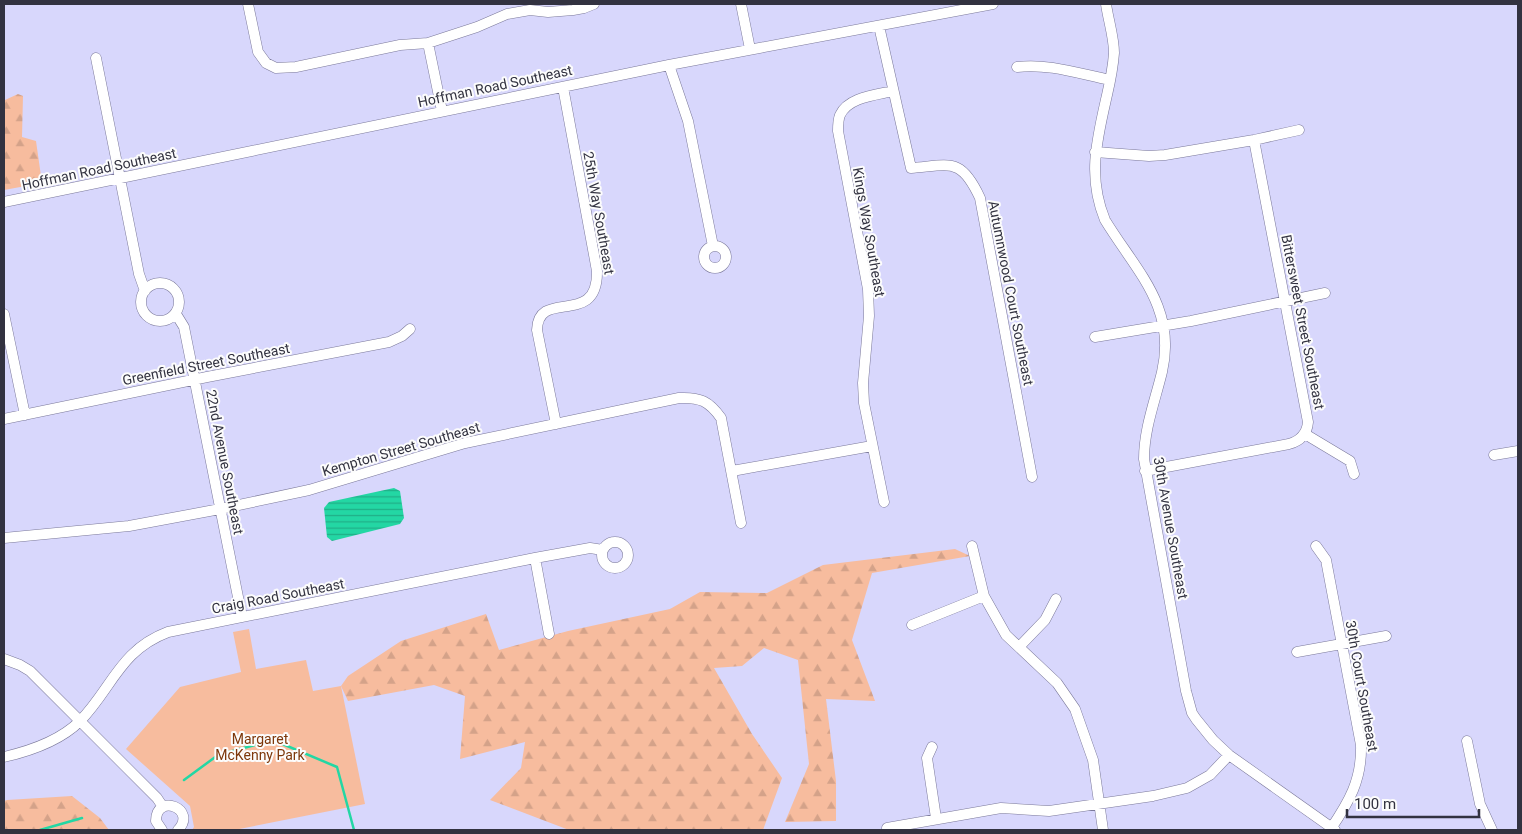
<svg xmlns="http://www.w3.org/2000/svg" width="1522" height="834" viewBox="0 0 1522 834" font-family="Roboto,sans-serif">
  <style>
    .forest { fill: url(#forest-firs) }
    .green { fill: #f7bc9e }
    .water { fill: url(#water-rules) }
    .lines { fill: none; stroke-linecap: round; stroke-linejoin: round }
    .stream { stroke: #23d7a4; stroke-width: 2.5 }
    .minor-casing { stroke: #7b799a; stroke-width: 11 }
    .minor { stroke: #fff; stroke-width: 10 }
    .labels { text-anchor: middle; dominant-baseline: central; stroke-width: 4; stroke-linejoin: round; paint-order: stroke }
    .street-label { font-size: 14px; fill: #323240; stroke: #fcfcfc }
    .park-label { font-size: 14px; fill: #7d370a; stroke: #fcfcfc }
  </style>
  <defs>
    <pattern id="forest-firs" width="22" height="20" patternUnits="userSpaceOnUse" patternTransform="scale(1.25)"><rect width="22" height="20" fill="#f7bc9e"/><path d="M5 1l3.5 6h-7zM16 11l3.5 6h-7z" fill="#d4a289"/></pattern>
    <pattern id="water-rules" width="6" height="5" patternUnits="userSpaceOnUse" patternTransform="scale(1.25)"><rect width="6" height="5" fill="#23d7a4"/><path d="M0 2.5h6" fill="none" stroke="#1faf87"/></pattern>
  </defs>
  <rect width="100%" height="100%" fill="#d8d7fc"/>
  <path class="forest" d="M18 94 23 96 22 137 36 141 42 183 4 190 5 169 4 163V98L5 100Z
    M955 549 970 556 872 573 852 640 875 701 826 699 836 781V821L785 822 809 764 798 660 764 648 742 666 714 668 752 734 782 778 763 830H569L490 800 521 768 525 742 460 759 465 696 434 685 348 701 341 686 348 676 401 641 486 614 499 650 568 631 670 609 700 592 767 593 823 565Z
    M72 796 100 818 109 830H4V801L7 800Z"/>
  <path class="green" d="M249 629 256 669 306 660 313 691 341 686 365 804 234 830H192L194 827 190 806 126 749 180 687 241 672 233 632Z"/>
  <path class="water" d="M394 488 400 491 404 518 400 524 332 541 327 537 324 508 329 502Z"/>
  <g class="lines">
    <path class="stream" d="M184 780 218 755 273 740 337 767 354 830
      M40 830 82 818"/>
    <g class="minor-casing">
      <path id="minor" d="M248 4 258 52 266 63 276 68 296 67 400 45 428 43 477 27 507 14 530 10 548 12 573 10 584 8 594 4
        M741 4 750 49
        M1106 4C1108 19 1114 37 1114 53 1113 67 1110 82 1107 95 1097 139 1087 177 1105 220 1136 271 1177 307 1162 372 1155 401 1144 429 1144 459L1186 691 1192 713 1196 719 1213 740 1229 755 1335 830
        M879 26 911 168C951 165 961 157 980 198L1032 477
        M428 43 442 111
        M96 58 139 274 145 291
        M669 65 688 121 713 246
        M1017 67C1048 63 1080 74 1110 80
        M1095 152 1149 156 1165 155 1254 140 1299 130
        M4 202 669 65 993 4
        M704 257a11 11 0 1 1 22 0a11 11 0 1 1-22 0Z
        M141 302a19 19 0 1 1 38 0a19 19 0 1 1-38 0Z
        M4 314 25 415
        M176 314 184 327 242 617
        M1095 337 1191 321 1325 293
        M4 419 207 377 389 342 402 336 410 329
        M556 424 537 330C538 287 598 329 597 271L563 87
        M1305 434 1350 461 1354 474
        M1494 455 1518 451
        M732 471 872 446
        M1145 471 1289 444C1300 441 1307 434 1308 422L1254 140
        M884 502 864 403 863 383 869 316 868 289 838 131C838 127 838 120 840 115 848 97 876 95 893 91
        M4 538 129 526 220 509 309 490 465 443 679 398C700 397 709 401 721 418L741 523
        M602 555a13 13 0 1 1 26 0a13 13 0 1 1-26 0Z
        M972 546 984 596 1006 635 1057 683 1075 709 1093 760 1103 830
        M1316 546 1326 560 1361 745C1362 780 1349 802 1330 830
        M535 558 549 634
        M912 625 984 596
        M1019 647 1045 620 1056 599
        M1297 652 1386 636
        M4 659 20 665 30 671 157 798 163 807
        M1467 741 1480 804 1492 830
        M932 747 927 758 936 818
        M4 757C30 751 60 741 80 721 112 688 120 650 168 632L535 558 590 548 603 550
        M887 828 1001 808 1049 811 1153 796 1187 788 1210 775 1229 755
        M162 830 156 821C156 792 198 809 178 830"/>
    </g>
    <use href="#minor" class="minor"/>
  </g>
  <g class="labels">
    <g class="street-label">
      <text transform="translate(495 86) rotate(-12)">Hoffman Road Southeast</text>
      <text transform="translate(99 169) rotate(-12)">Hoffman Road Southeast</text>
      <text transform="translate(599 213) rotate(80)">25th Way Southeast</text>
      <text transform="translate(869 232) rotate(80)">Kings Way Southeast</text>
      <text transform="translate(1011 293) rotate(79)">Autumnwood Court Southeast</text>
      <text transform="translate(1303 322) rotate(79)">Bittersweet Street Southeast</text>
      <text transform="translate(206 364) rotate(-11)">Greenfield Street Southeast</text>
      <text transform="translate(401 449) rotate(-16)">Kempton Street Southeast</text>
      <text transform="translate(225 462) rotate(79)">22nd Avenue Southeast</text>
      <text transform="translate(1171 528) rotate(80)">30th Avenue Southeast</text>
      <text transform="translate(278 596) rotate(-11)">Craig Road Southeast</text>
      <text transform="translate(1362 686) rotate(80)">30th Court Southeast</text>
    </g>
    <g class="park-label">
      <text x="260" y="739">Margaret<tspan x="260" dy="16">McKenny Park</tspan></text>
    </g>
  </g>
  <rect width="1522" height="834" fill="none" stroke="#323240" stroke-width="10"/>
  <path d="M1347 809v8h132v-8" fill="none" stroke="#323240" stroke-width="2.5"/>
  <text x="1354" y="809" font-size="15" fill="#323240" stroke="#fcfcfc" stroke-width="4" paint-order="stroke">100 m</text>
</svg>
